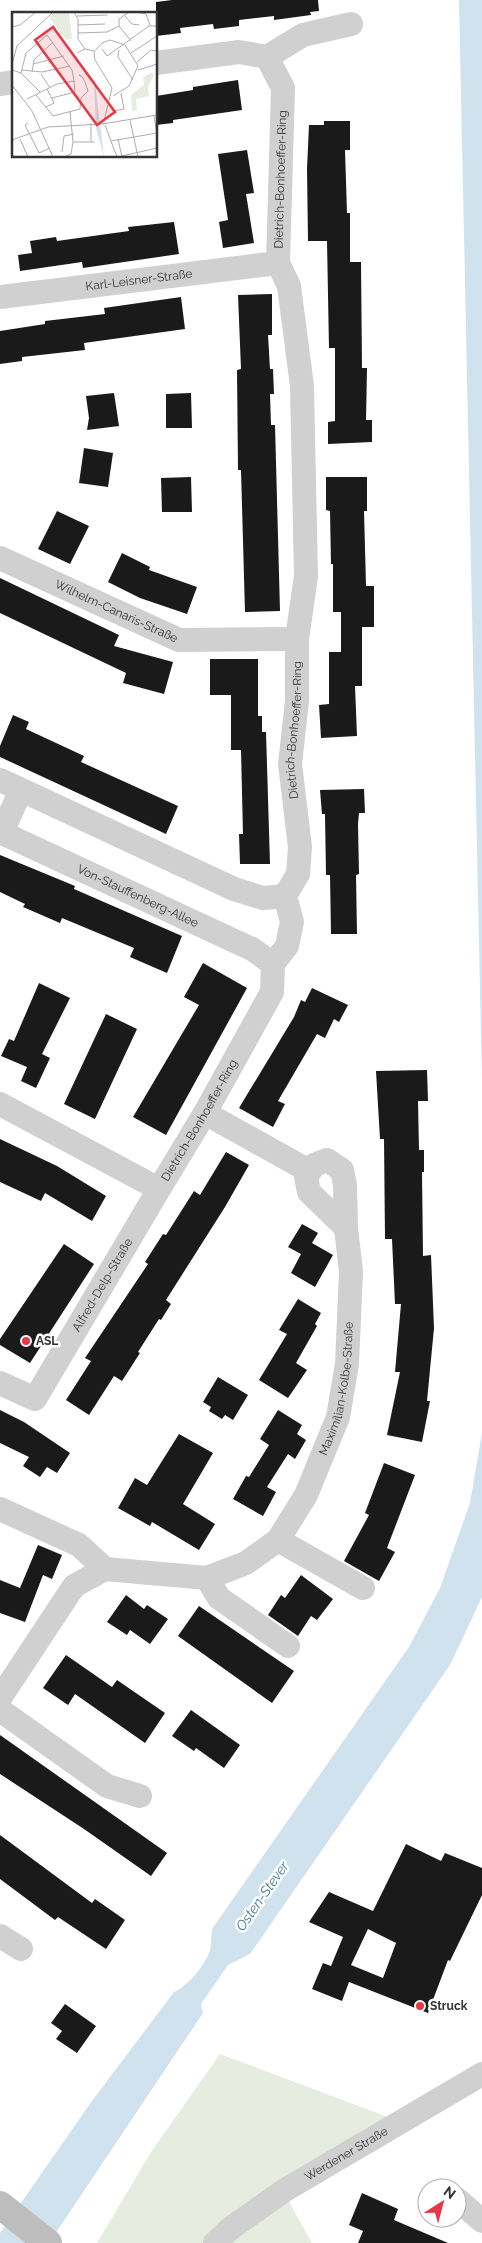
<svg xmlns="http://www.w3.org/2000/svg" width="482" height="2243" viewBox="0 0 482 2243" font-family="Raleway,sans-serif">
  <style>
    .green { fill: #e6ecdf }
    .water { fill: #cfe2ee }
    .building { fill: #1a1a1a; fill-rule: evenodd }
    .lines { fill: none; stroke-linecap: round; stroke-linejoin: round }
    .street { stroke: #d0d0d0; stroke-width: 24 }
    .secondary { stroke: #bdbdbd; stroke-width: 28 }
    .poi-dot { fill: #e63946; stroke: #fff; stroke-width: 2 }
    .labels { text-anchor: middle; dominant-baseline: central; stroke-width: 5; stroke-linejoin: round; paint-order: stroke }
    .street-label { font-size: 12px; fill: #333; stroke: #fff }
    .poi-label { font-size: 12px; font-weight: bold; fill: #333; stroke: #fff; text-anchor: start }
    .water-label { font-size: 14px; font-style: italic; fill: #3f7597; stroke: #fff }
    .inset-road { fill: none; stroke: #adadad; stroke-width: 1 }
    .view { fill: #e63946; fill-opacity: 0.15; stroke: #e63946; stroke-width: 2.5 }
    .inset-edge { fill: none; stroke: #333; stroke-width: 2.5 }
  </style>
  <rect width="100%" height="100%" fill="#fff"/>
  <path class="green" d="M220 2054 401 2122 284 2193 312 2243H97L151 2152Z"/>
  <path class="water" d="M459 0H482V1083Z
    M482 1433V1597L450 1665 250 1954 228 1965 201 2004 203 2013 49 2243H0V2233L92 2101 174 1992C188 1986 203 1967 209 1953 212 1946 211 1936 212 1929L409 1647 440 1588 470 1503Z"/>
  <path class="building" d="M172 0H318L319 11 310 12 311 15 274 20V16L239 20V26L214 29 213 24 180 28 181 33 156 36V2Z
    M238 80 242 110 173 120V123L156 125V96L193 90V87Z
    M324 121H350V150H345L347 213H350V262H361L362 368H367L366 420H372V442L328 444V422L335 421V348H329L327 241H308L307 169 309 125H324Z
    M247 150 254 193 246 194 254 243 223 248 219 222 228 220 218 154Z
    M174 222 179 254 83 268 82 262 20 271 18 255 32 253 30 241 56 237 57 241 129 231 128 227Z
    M272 294V335H268L270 369H273L274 394H270L271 425H275L280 611 245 612 241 470H238L237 370 241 369 238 295Z
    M181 297 185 329 84 343 85 350 22 357V361L0 364V331L45 324V321L105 314 104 308Z
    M114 393 119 426 87 430 89 418 86 396Z
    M191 393 192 428H166V394Z
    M84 448 113 453 108 487 79 483Z
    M191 477 192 512H162L161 478Z
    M326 477H367V511H364L366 586H374V627H362V686H355L357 736 321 738 319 705 329 704V652H341V612H333V564H331L330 511 326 510Z
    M57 511 89 526 70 564 38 549Z
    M122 553 150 567 149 570 197 587 187 614 140 598 108 582Z
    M0 578 119 635 114 646 173 662 164 694 123 683 126 673 0 613Z
    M210 659H258V716H262V732H266L270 864H240L239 834H243L241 750H231V695H210Z
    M13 715 29 722 26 729 84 756 81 762 178 806 166 834 0 757V746Z
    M364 789 365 813H359L358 824 359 874 356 875 357 934H331L330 875H326L325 814H322L320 790Z
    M0 855 75 886 74 889 182 936 167 973 130 957 134 948 62 918 60 923 23 907 25 904 0 892Z
    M203 963 247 988 166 1135 133 1117 199 1005 184 997Z
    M39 983 70 998 42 1054 50 1058 36 1088 21 1081 27 1067 1 1056 9 1039 14 1041Z
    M312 988 348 1005 339 1022 334 1019 325 1038 317 1034 278 1101 285 1104 273 1127 239 1108 294 1017 301 1000 305 1002Z
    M106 1014 137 1029 95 1119 64 1104Z
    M427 1070 428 1101H418L419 1150H424V1172H422L423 1256 431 1255 434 1328 427 1401H430L422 1442 387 1435 400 1372H395L401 1304H395L392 1239H385L384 1139H380L376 1071Z
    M0 1139 57 1166 106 1196 92 1221 45 1193 41 1201 0 1182Z
    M226 1152 249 1165 225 1207 166 1300 171 1304 161 1320 159 1319 138 1352 140 1353 122 1381 114 1376 89 1415 66 1400 91 1361 85 1358 148 1264 145 1262 163 1234 166 1235 194 1191 200 1195Z
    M302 1224 318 1233 312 1243 333 1255 315 1287 291 1273 301 1254 288 1247Z
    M64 1244 94 1264 30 1363 0 1345V1339Z
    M298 1299 321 1313 315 1324 317 1326 296 1363 307 1370 288 1398 259 1380 287 1334 279 1330Z
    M218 1377 248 1395 233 1420 225 1415 222 1419 209 1411 211 1407 203 1402Z
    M0 1410 24 1422 70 1453 57 1473 47 1467 40 1477 23 1466 29 1457 0 1443Z
    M278 1410 302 1425 297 1434 306 1440 295 1459 288 1454 267 1487 276 1492 263 1516 233 1499 246 1476 249 1477 269 1445 260 1439Z
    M179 1434 213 1453 183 1504 215 1524 199 1550 152 1522 150 1526 118 1508 135 1478 147 1485Z
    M384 1463 415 1475 387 1548 395 1552 379 1581 344 1561 369 1515 365 1513Z
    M38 1545 62 1555 52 1579 43 1575 25 1622 0 1613V1580L20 1588Z
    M301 1575 333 1599 317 1620 311 1616 298 1636 268 1615 281 1595 285 1598Z
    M126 1595 144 1609 147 1605 168 1619 150 1644 130 1630 127 1635 107 1622Z
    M199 1606 294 1671 272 1703 178 1636Z
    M66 1655 112 1687 117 1680 165 1713 145 1743 75 1694 68 1705 43 1688Z
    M191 1710 240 1745 224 1768 196 1748 194 1751 172 1736Z
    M0 1735 167 1853 151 1876 84 1829 0 1774Z
    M0 1835 92 1903 95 1899 125 1920 106 1949 58 1917 55 1920 0 1879Z
    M406 1844 441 1861 445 1853 482 1868V1895L450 1961 448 1960 428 2013 349 1982 342 2001 312 1989 323 1963 331 1966 343 1937 309 1922 329 1892 373 1911ZM368 1929 396 1943 383 1978 351 1965Z
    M65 2004 96 2026 77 2053 56 2039 62 2031 51 2023Z
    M362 2193 398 2209 394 2220 448 2243H358L363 2231 349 2225Z"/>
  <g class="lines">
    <g class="street">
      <path d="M267 57 303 35 351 24"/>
      <path d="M0 84 14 82"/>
      <path id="s1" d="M0 297 278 263"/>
      <path id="s2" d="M0 558 179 640 297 639"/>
      <path d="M0 780 234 889 263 898 285 896"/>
      <path id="s3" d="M0 832 252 949 273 964"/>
      <path d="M2 832 21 790"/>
      <path id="s4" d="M0 1104 159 1189 205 1113 272 992 273 964 287 946 292 922 285 896 298 874 300 847 290 764 297 701V639L306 576 302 386 289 286 278 263 283 88 267 57 239 52 156 63"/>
      <path d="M205 1113 309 1171"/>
      <path id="s5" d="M0 1383 35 1399 159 1189"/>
      <path d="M0 1509 79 1545 105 1569"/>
      <path d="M278 1540 363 1588"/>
      <path d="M207 1578 219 1598 288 1646"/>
      <path id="s6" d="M0 1698 74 1586 105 1569 207 1578 246 1563 278 1540 306 1495 338 1417 347 1364 351 1271 346 1228 345 1185 342 1170 327 1160 314 1165 306 1177 309 1192 346 1228"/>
      <path d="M0 1710 107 1786 140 1796"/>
      <path d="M0 1936 21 1949"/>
      <path d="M458 2200 482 2221"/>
      <path id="s7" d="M215 2243 231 2228 285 2190 482 2074"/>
    </g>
    <path class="secondary" d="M0 2205 48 2243"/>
  </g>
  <g class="poi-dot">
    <circle cx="26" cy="1341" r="5"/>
    <circle cx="420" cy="2006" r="5"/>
  </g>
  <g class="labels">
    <g class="street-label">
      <text stroke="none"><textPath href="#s4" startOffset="1235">Dietrich-Bonhoeffer-Ring</textPath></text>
      <text stroke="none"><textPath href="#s1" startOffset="140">Karl-Leisner-Straße</textPath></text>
      <text stroke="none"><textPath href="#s2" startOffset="128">Wilhelm-Canaris-Straße</textPath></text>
      <text stroke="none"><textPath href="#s4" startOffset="680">Dietrich-Bonhoeffer-Ring</textPath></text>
      <text stroke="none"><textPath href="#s3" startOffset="152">Von-Stauffenberg-Allee</textPath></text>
      <text stroke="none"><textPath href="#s4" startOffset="260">Dietrich-Bonhoeffer-Ring</textPath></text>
      <text stroke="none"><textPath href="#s5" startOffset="171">Alfred-Delp-Straße</textPath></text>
      <text stroke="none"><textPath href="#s6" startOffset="518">Maximilian-Kolbe-Straße</textPath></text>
      <text stroke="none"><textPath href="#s7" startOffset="159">Werdener Straße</textPath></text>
    </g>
    <g class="poi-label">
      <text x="36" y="1341">ASL</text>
      <text x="430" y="2006">Struck</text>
    </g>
    <g class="water-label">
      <text transform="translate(262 1896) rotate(-55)">Osten-Stever</text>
    </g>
  </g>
  <g transform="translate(12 12)">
    <rect width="145" height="145" fill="#fff"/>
    <path d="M42 0H57L60 27 54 28 37 5ZM139 61 142 63 136 75 137 84 124 87 125 98 120 99 119 83 132 73 131 65Z" fill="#e6ecdf"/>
    <path d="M29 0 83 70 92 145 84 116 82 72Z" fill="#cfe2ee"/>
    <path class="inset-road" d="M62 0 66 7V27L73 37M124 0 134 2 138 13M112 3 120 12 127 13M65 4 95 3M66 13 93 12M107 14V7L117 0M0 15 8 13 24 0M66 21 95 20 107 14 119 29M90 37 95 44 137 14H145M107 38 106 45 121 68M65 41 73 37 82 39M119 41 145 24M125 50 139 38 145 39M0 52 5 34 41 0M21 52 52 44M0 58 9 61 28 80M10 58 30 60 58 54M126 58 145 52M20 60 22 48 41 30M9 61 14 41 35 23 60 58 62 69 45 72 15 87M29 62 38 76M0 73 20 99 41 145M24 83 41 104 68 97 69 86 76 79 73 70 71 66 68 63H67L70 65M40 86 63 80 62 69M34 95 42 91 35 77M101 99 112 97 109 81M142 104 145 123M118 108 126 145M92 109 100 76 83 48 82 40 90 31 98 28 113 33 126 54 117 74 101 84M16 111 13 113 27 141 38 136M79 111V130M94 111 90 112 145 103M93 113 105 145M8 127 16 145M106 127 110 145M0 128 36 115 90 112M99 129 145 121M61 130H83M50 140 52 124 62 122M110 144 145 136M52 145 59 142 61 130 58 100"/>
    <path class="view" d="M41 15 103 100 85 113 23 28Z"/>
    <rect width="145" height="145" class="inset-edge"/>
  </g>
  <g transform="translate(442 2203) rotate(36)"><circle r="24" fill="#ffffff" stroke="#adadad"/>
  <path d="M0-4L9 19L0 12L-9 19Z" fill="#e63946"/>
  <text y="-8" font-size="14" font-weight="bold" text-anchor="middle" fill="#333333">N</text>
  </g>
</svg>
